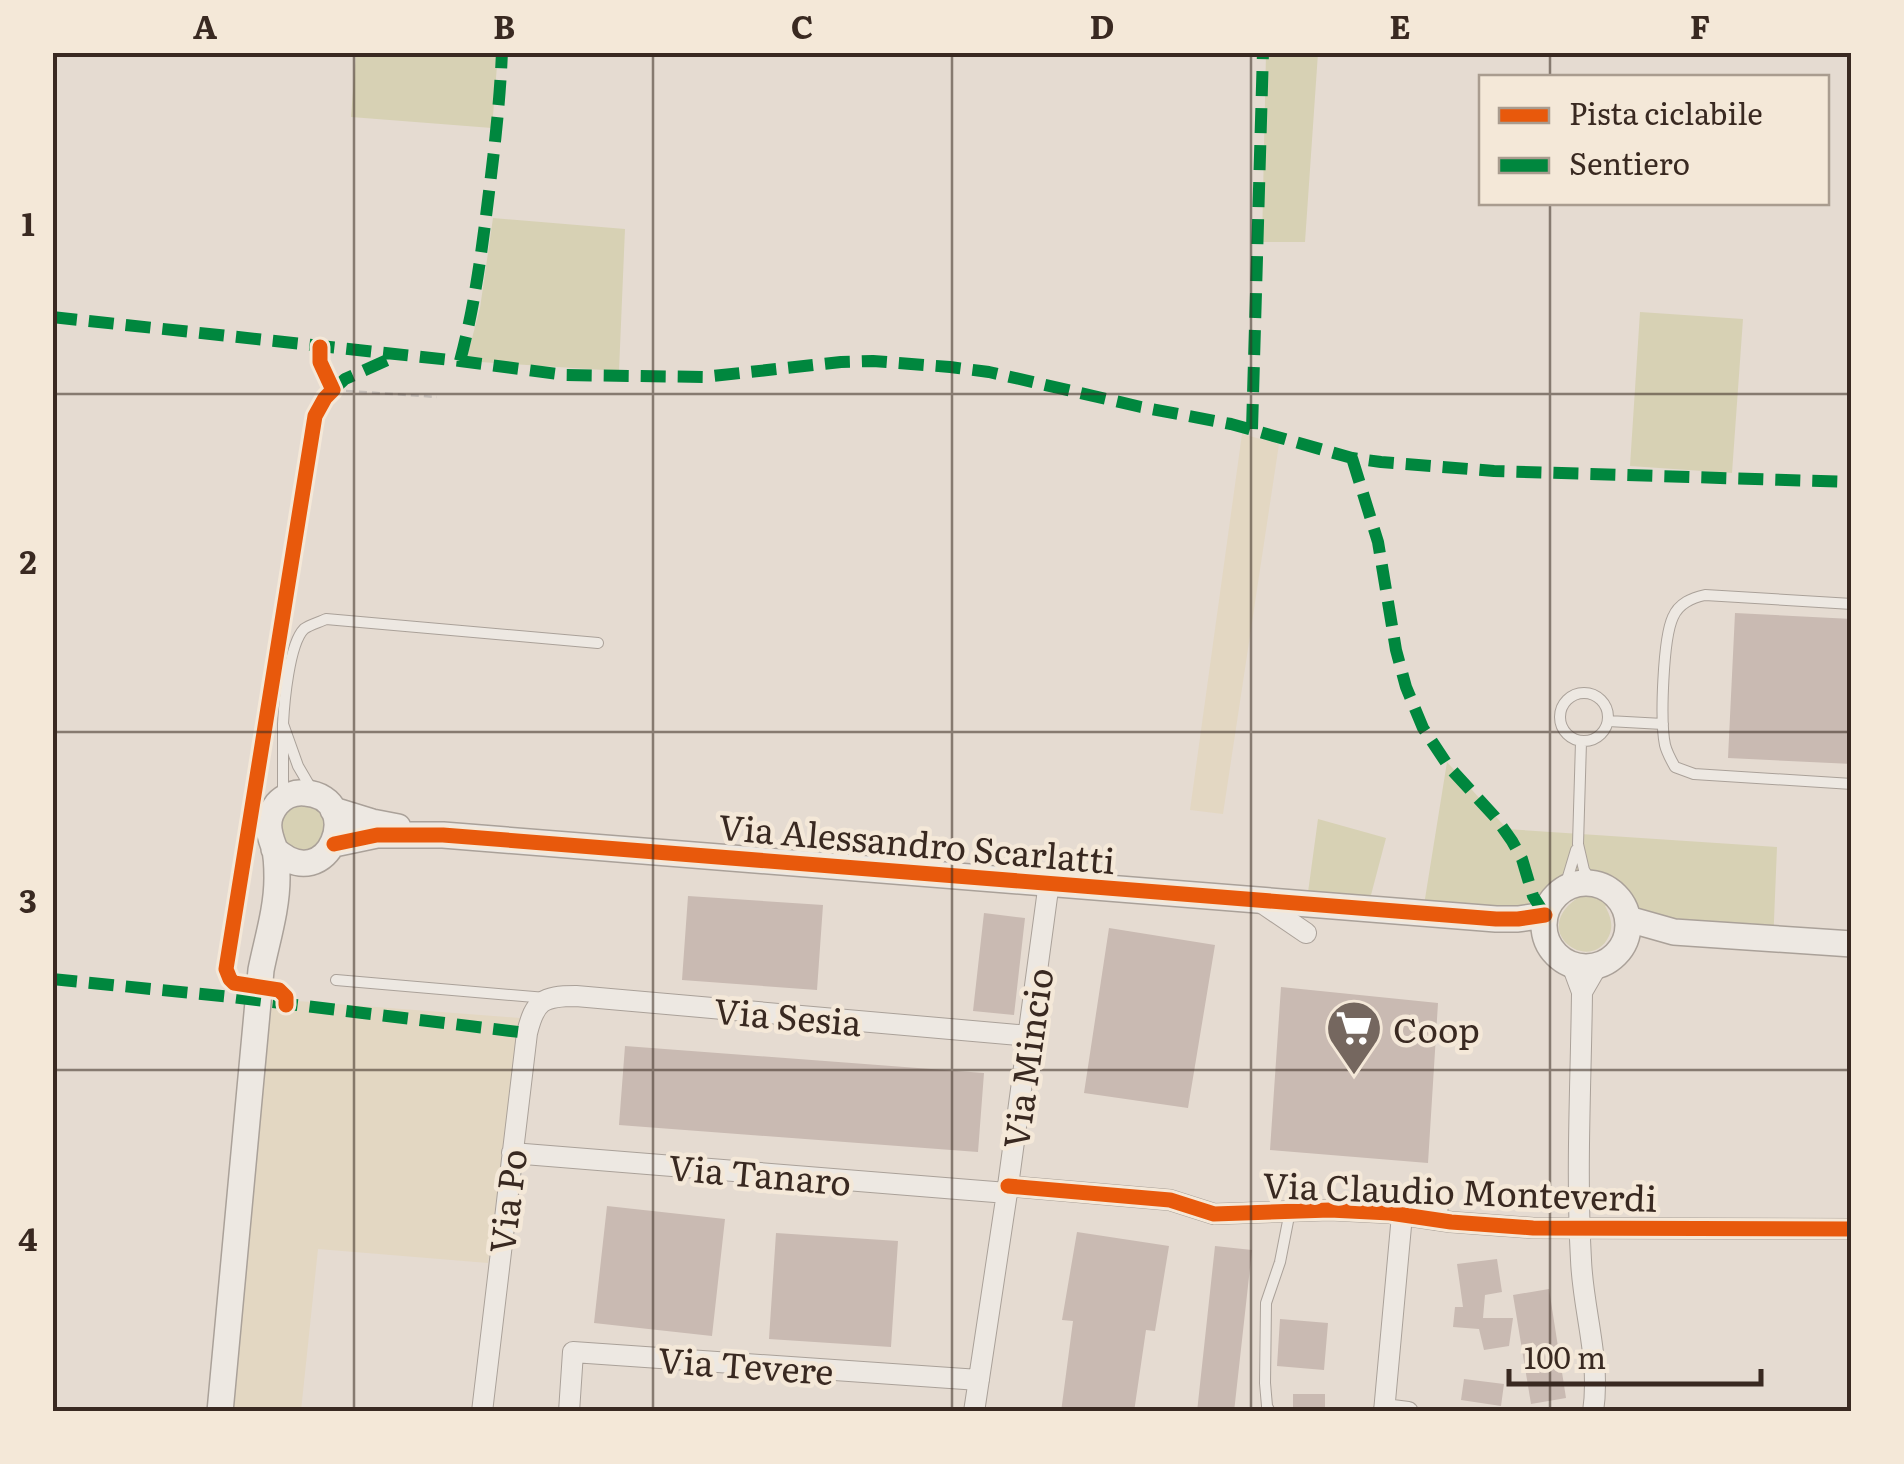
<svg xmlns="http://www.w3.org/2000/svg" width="1904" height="1464" viewBox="0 0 1904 1464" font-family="Literata,serif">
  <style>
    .farmland { fill: #e3d7c2 }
    .green { fill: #d7d1b4 }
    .building { fill: #c9bab2 }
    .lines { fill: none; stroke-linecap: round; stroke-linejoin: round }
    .service-casing { stroke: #aaa199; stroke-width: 12 }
    .minor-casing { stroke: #aaa199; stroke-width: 22 }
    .tertiary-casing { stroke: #aaa199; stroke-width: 28 }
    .path { stroke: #c6bfb9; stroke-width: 2.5; stroke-dasharray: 8 5; stroke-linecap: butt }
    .service { stroke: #ede8e2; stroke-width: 10 }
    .minor { stroke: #ede8e2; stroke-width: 20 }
    .tertiary { stroke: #ede8e2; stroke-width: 25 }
    .quiet { stroke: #00873e; stroke-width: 12; stroke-dasharray: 25 12; stroke-linecap: butt }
    .cycleway-casing { stroke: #f4e8d8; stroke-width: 21 }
    .cycleway { stroke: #e8590c; stroke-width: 15 }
    .grid { fill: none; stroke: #392921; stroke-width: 2.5; stroke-opacity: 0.55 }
    .labels { text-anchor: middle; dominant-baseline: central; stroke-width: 9; stroke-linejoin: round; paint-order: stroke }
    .street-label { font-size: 35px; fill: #392921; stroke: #f4e8d8 }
    .poi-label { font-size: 35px; fill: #392921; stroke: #f4e8d8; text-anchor: start }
    .neatline { fill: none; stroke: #392921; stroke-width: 4 }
    .grid-label { font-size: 32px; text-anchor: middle; font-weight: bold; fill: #392921 }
  </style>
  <rect width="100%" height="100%" fill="#e5dbd1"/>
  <path class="farmland" d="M1242 434 1279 444 1223 814 1190 810Z
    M271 999 520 1018 488 1263 318 1249 301 1411 233 1412Z"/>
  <path class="green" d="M356 53H498L492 128 351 117Z
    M1266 53H1318L1305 242H1262Z
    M493 218 625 229 619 371 466 361 480 308Z
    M1640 312 1743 319 1732 473 1630 466Z
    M1447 762 1507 829 1777 847 1773 945 1605 906C1610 915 1614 925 1609 936 1591 975 1529 933 1576 899L1548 893 1517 910 1424 905Z
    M311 800 330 820 316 853H289L275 821 279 812Z
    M1318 819 1386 838 1366 914 1306 907Z"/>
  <path class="building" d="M1735 613 1852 619V764L1728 758Z
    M688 896 823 905 817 990 682 980Z
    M984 913 1025 918 1014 1015 973 1011Z
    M1109 928 1215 945 1188 1108 1084 1093Z
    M1281 987 1438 1003 1428 1163 1270 1150Z
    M625 1046 984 1073 978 1152 619 1125Z
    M607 1206 725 1219 712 1336 594 1323Z
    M1077 1232 1169 1246 1155 1331 1146 1330 1134 1412H1061L1073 1321 1062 1320Z
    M776 1233 898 1241 891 1347 769 1339Z
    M1215 1246 1252 1250 1234 1412H1197Z
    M1497 1259 1502 1292 1485 1295 1483 1318H1513L1509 1346 1484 1350 1479 1329 1453 1327 1455 1307H1463L1457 1264Z
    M1549 1289 1566 1398 1531 1404 1513 1295Z
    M1280 1319 1328 1323 1324 1370 1277 1366Z
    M1464 1379 1504 1384 1501 1406 1461 1400Z
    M1293 1394H1325V1412H1293Z"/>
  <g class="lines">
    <g class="service-casing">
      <path id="service" d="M1852 604 1705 595C1692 598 1679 603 1673 617 1663 638 1660 721 1665 745 1667 753 1671 760 1675 767L1694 774 1852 784
        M1560 717a24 24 0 1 1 48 0a24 24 0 1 1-48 0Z
        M1608 721 1663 724
        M283 724C284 703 289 644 304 629 309 625 320 622 326 619L598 643
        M1581 742 1578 844 1584 870 1593 884
        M283 796V724L298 766 312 790
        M1564 890 1576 850
        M336 980 546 998
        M1270 1412 1267 1406 1265 1383 1266 1303 1280 1262 1290 1211"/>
    </g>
    <g class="minor-casing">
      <path id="minor" d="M1259 901 1306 933
        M1572 965 1582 992C1581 1081 1576 1171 1581 1260 1583 1311 1601 1360 1593 1412
        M1582 992 1597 966
        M512 1153 1007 1193
        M1008 1186 1170 1200 1214 1214 1330 1210 1390 1213 1451 1222 1533 1228 1852 1229
        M1436 1220 1439 1198
        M1384 1409 1408 1412
        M482 1412 527 1033C535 1001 542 996 576 996L1029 1036
        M569 1412 573 1352 979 1380
        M974 1412 1008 1186 1049 882
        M1384 1412 1402 1215"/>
    </g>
    <g class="tertiary-casing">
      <path id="tertiary" d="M333 810 372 822 398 827
        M334 844 377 835H443L1496 919H1518L1545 915
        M1544 925a42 42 0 1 1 84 0a42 42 0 1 1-84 0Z
        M1628 919 1674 932 1852 944
        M220 1412 261 970C267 940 277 909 277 878 277 869 277 856 274 847 268 831 265 819 277 804 284 796 295 792 305 793 367 797 329 900 274 849"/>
    </g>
    <path class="path" d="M333 390 437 397"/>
    <use href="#service" class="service"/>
    <use href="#minor" class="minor"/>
    <use href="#tertiary" class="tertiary"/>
    <path class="quiet" d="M52 317 460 361 565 375 704 377 841 362 873 361 950 367 989 372 1141 407 1231 424 1352 458 1381 462 1494 471 1852 482
      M460 361C475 305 482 249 489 192 495 145 500 99 502 52
      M333 390 345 379 394 357
      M1252 429 1263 52
      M1352 458 1378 542 1396 650 1406 687 1423 728 1449 767 1495 817 1512 841 1522 859 1533 896 1545 915
      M52 979 231 997 527 1033"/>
    <g class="cycleway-casing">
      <path id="cycleway" d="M334 844 377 835H443L1496 919H1518L1545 915
        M286 1005V997L279 990 234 983 230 979 226 969 315 416 325 398 333 390 320 362V347
        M1008 1186 1170 1200 1214 1214 1330 1210 1390 1213 1451 1222 1533 1228 1852 1229"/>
    </g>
    <use href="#cycleway" class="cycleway"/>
  </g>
  <path class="grid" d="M354 52V1412M653 52V1412M952 52V1412M1251 52V1412M1550 52V78M1550 202V1412M52 394H1852M52 732H1852M52 1070H1852"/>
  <defs>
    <g id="supermarket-pin" transform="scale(2.875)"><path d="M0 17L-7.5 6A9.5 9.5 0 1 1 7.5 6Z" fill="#75675f" stroke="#f4e8d8"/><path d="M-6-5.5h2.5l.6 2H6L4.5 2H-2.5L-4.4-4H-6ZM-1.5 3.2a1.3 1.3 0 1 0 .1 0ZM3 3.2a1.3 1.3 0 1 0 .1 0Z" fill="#fff"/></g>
  </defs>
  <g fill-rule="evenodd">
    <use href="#supermarket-pin" x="1354" y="1028"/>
  </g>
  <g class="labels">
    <g class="street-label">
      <text transform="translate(917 842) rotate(5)">Via Alessandro Scarlatti</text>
      <text transform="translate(788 1015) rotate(5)">Via Sesia</text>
      <text transform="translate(1026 1058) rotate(-82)">Via Mincio</text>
      <text transform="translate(760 1173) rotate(5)">Via Tanaro</text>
      <text transform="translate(1460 1190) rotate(2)">Via Claudio Monteverdi</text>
      <text transform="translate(506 1201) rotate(-83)">Via Po</text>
      <text transform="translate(746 1364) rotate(4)">Via Tevere</text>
    </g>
    <g class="poi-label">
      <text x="1393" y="1028">Coop</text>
    </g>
  </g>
  <rect width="1904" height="1464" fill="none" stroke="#f4e8d8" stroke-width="110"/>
  <rect x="1479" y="75" width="350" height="130" fill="#f4e8d8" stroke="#a99c8f" stroke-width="2.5"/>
  <rect x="1499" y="108" width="50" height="15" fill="#e8590c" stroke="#a99c8f" stroke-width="2.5"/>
  <text x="1569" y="125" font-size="30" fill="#392921">Pista ciclabile</text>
  <rect x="1499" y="158" width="50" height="15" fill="#00873e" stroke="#a99c8f" stroke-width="2.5"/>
  <text x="1569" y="175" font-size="30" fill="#392921">Sentiero</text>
  <path d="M1509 1369v15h252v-15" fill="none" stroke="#392921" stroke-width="5"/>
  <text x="1524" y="1369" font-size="30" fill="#392921" stroke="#f4e8d8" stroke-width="8" paint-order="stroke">100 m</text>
  <rect x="55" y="55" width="1794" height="1354" class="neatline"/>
  <g class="grid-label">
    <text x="205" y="39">A</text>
    <text x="504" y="39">B</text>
    <text x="802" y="39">C</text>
    <text x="1102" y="39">D</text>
    <text x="1400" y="39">E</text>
    <text x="1700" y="39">F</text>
    <text x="28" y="236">1</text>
    <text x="28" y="574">2</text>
    <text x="28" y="913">3</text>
    <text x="28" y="1251">4</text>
  </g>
</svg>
